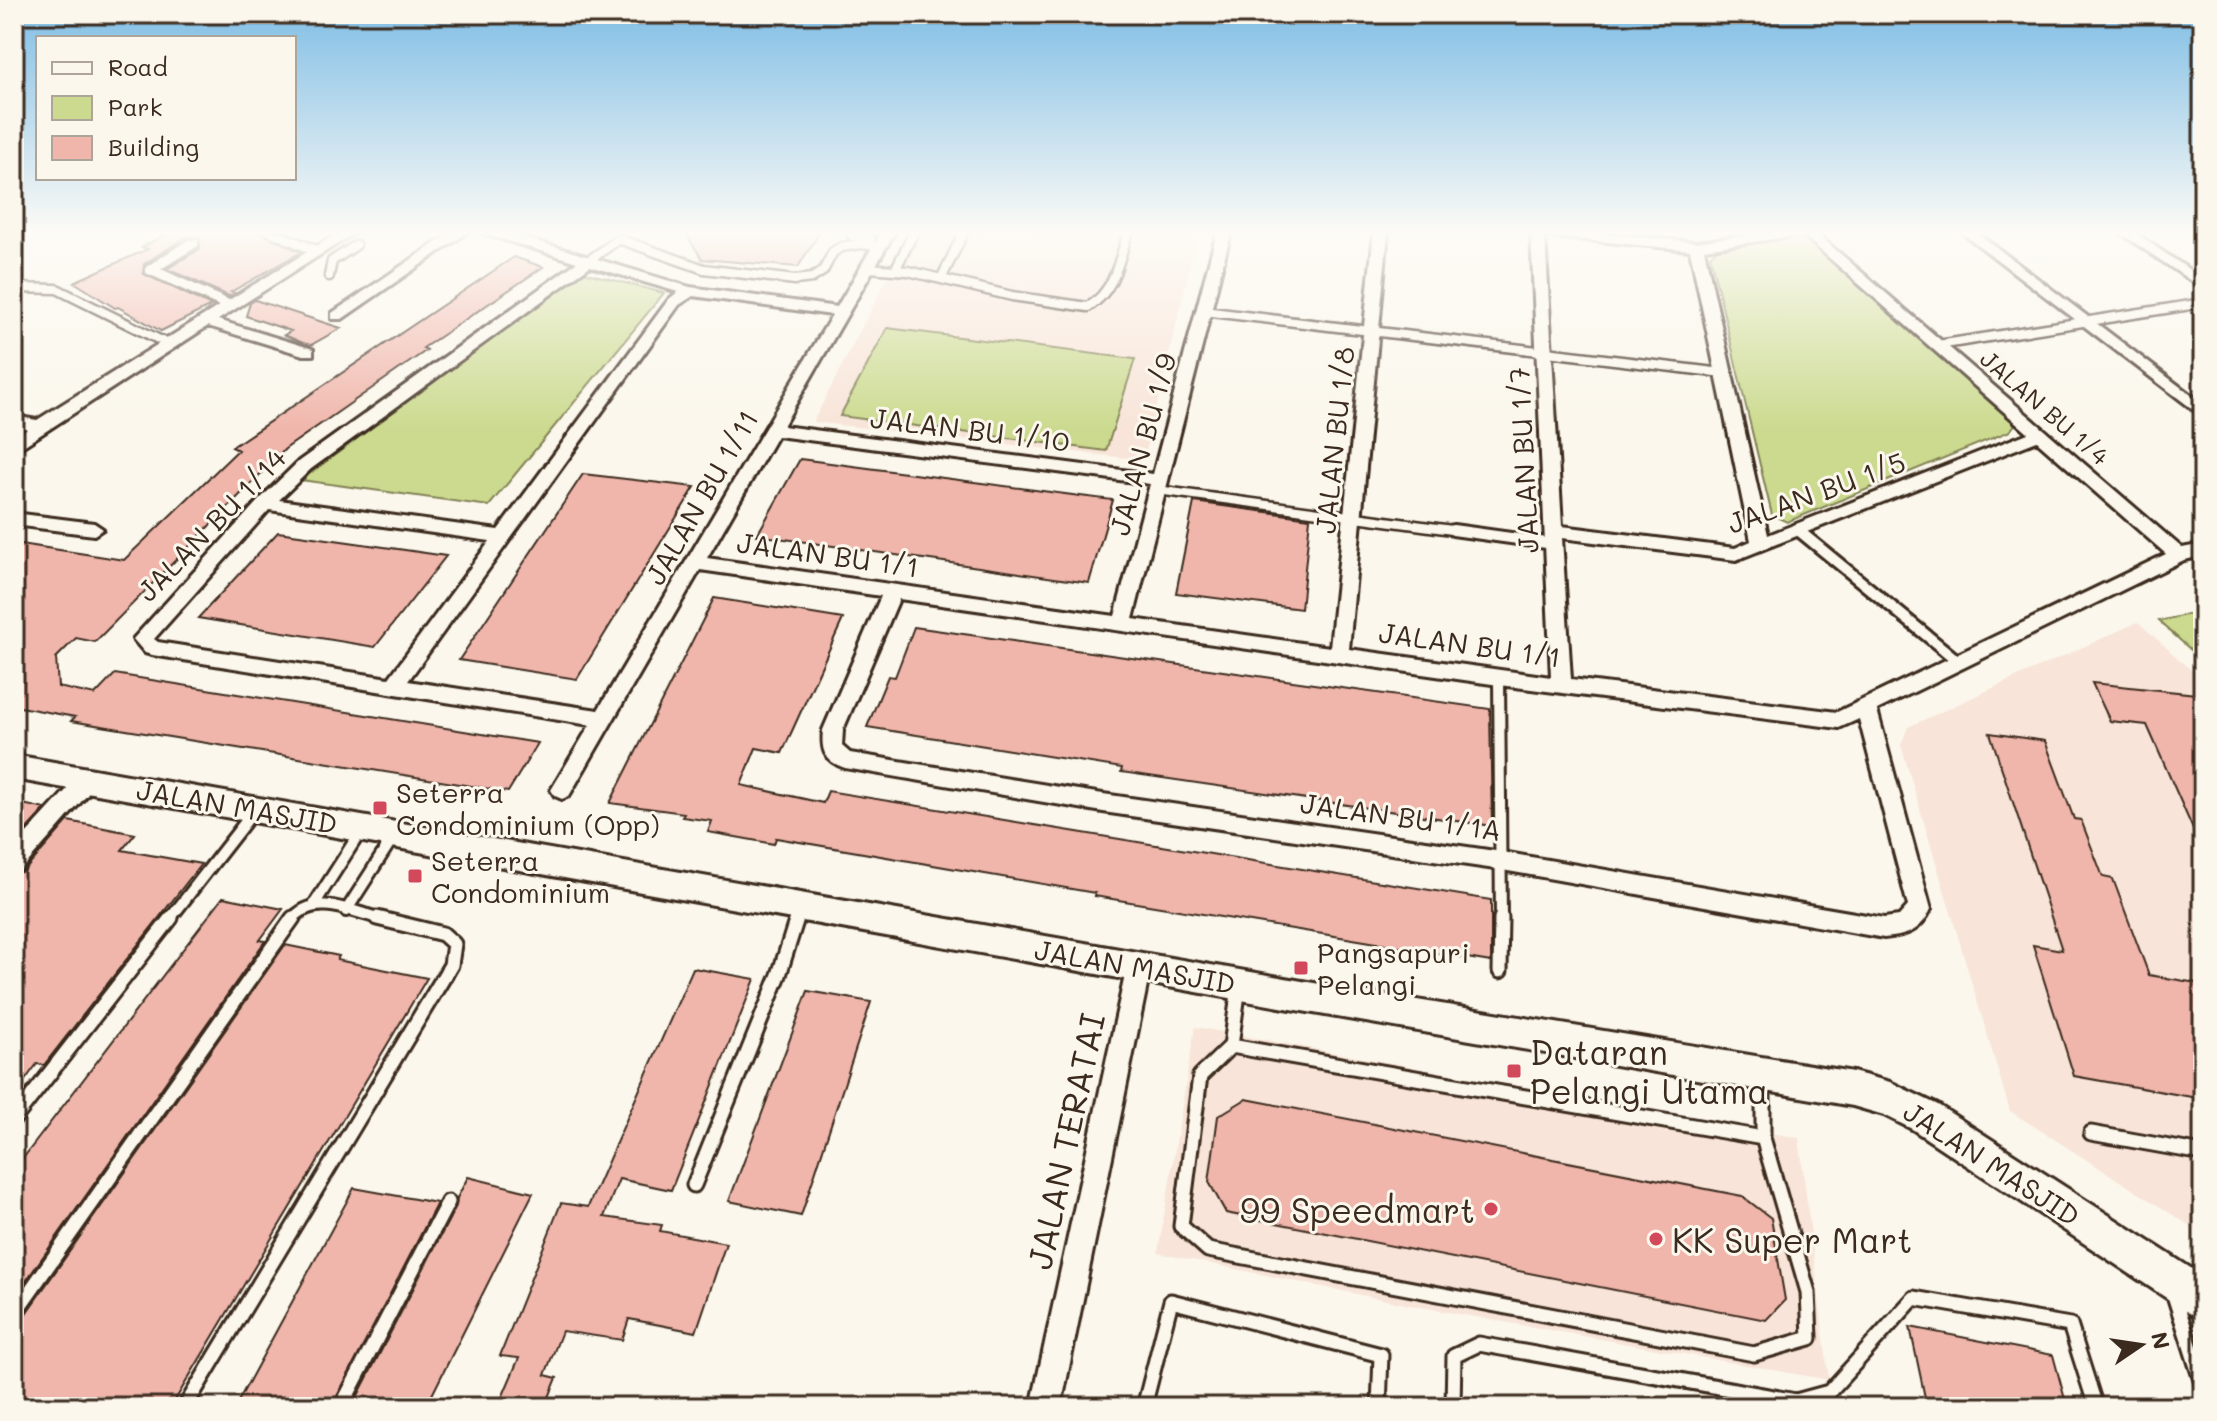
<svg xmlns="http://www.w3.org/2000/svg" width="2217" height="1421" viewBox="0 0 2217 1421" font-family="Mali,sans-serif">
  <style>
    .built { fill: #f8e4d8 }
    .green { fill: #cbda8e; stroke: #838256; stroke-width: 2 }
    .building { fill: #f0b6ab; stroke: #3b2a1e; stroke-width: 2 }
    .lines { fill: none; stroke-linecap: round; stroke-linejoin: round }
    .lane-far2-casing { stroke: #3b2a1e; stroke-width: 13 }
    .lane-far1-casing { stroke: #3b2a1e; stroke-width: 16 }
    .lane-casing { stroke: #3b2a1e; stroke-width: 19 }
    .street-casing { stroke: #3b2a1e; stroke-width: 6 }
    .secondary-casing { stroke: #3b2a1e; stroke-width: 6 }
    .lane-far2 { stroke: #fbf7ec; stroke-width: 8 }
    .lane-far1 { stroke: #fbf7ec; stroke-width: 10 }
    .lane { stroke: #fbf7ec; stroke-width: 13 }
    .street { fill: #fbf7ec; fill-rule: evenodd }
    .secondary { fill: #fbf7ec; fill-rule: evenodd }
    .poi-dot { fill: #d1495b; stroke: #fbf7ec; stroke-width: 3 }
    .labels { text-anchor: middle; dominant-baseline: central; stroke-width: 6; stroke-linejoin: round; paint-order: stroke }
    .far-street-label { font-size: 24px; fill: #3b2a1e; stroke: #fbf7ec }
    .street-label { font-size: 28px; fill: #3b2a1e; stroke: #fbf7ec }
    .poi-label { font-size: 28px; fill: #3b2a1e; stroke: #fbf7ec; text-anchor: start }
    .near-poi-label { font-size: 34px; fill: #3b2a1e; stroke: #fbf7ec; text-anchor: start }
    .near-street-label { font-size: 34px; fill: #3b2a1e; stroke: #fbf7ec }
  </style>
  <rect width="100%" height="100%" fill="#fbf7ec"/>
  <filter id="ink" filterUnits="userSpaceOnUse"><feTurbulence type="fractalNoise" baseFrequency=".0125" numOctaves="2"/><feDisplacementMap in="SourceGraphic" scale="16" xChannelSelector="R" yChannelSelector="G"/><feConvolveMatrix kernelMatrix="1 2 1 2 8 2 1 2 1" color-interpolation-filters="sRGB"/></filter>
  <g filter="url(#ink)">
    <path class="built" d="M911 232H1198L1144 460 813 422Z
      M2138 622 2203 681V1234L2010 1111 1901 745 1908 727Z
      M1195 1027 1799 1138 1829 1380 1415 1306 1158 1253Z"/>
    <path class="green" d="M1789 237 1811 242 2016 423 2010 431 1787 522 1772 515 1710 256 1717 249Z
      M583 272 664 293 489 506 301 480Z
      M887 328 1135 359 1106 451 840 416Z
      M2203 611V661L2159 621Z"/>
    <path class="building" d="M170 232H260L301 252 231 292 235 293 229 296 167 269 200 249V238L186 237 144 264 143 273 211 306 161 331 118 307 115 308 74 282 148 249 142 247Z
      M685 232H820L798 267 702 259Z
      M514 257 543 267 423 348 427 350 285 449 95 642 76 638 56 658 58 687 95 695 115 674 538 743 508 792 71 721 75 717 14 706V543L124 560 238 450 232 447Z
      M255 300 316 320 341 328 311 345 303 343 284 335 291 331 246 316 250 303Z
      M800 459 1080 496 1113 500 1089 583 757 535Z
      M583 474 695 487 577 679 459 660Z
      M1194 502 1310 518 1301 609 1176 593Z
      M278 532 405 550 446 556 375 647 198 618Z
      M714 598 843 619 782 753 756 748 741 785 823 803 828 791 1491 900V962L1094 896 1095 893 776 838 774 844 708 832 712 821 682 817 684 813 610 803Z
      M914 627 1490 709 1492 826 1121 772 1122 768 867 727 888 676 895 677Z
      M2092 683 2196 694 2203 708V852L2147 725 2110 721Z
      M1990 733 2045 741 2074 819 2081 820 2103 877 2113 879 2149 975 2203 984V1099L2074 1076 2033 945 2062 950Z
      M14 802 45 809 14 843Z
      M68 821 135 834 122 850 201 864 44 1065 37 1064 14 1095V874L24 871Z
      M223 897 283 909 260 940 265 941 14 1298V1170Z
      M285 945 339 956 337 960 427 978 171 1407H14V1323L22 1319Z
      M693 968 755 979 671 1190 619 1179 604 1217 662 1225 660 1231 726 1243 696 1332 629 1319 622 1340 562 1331 545 1375 557 1378 545 1407H498L519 1358 500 1356 561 1203 588 1207Z
      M808 991 871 1002 801 1216 729 1201Z
      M1246 1099 1742 1196 1771 1218 1785 1300 1766 1320 1226 1213 1209 1182 1218 1116Z
      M468 1177 533 1193 426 1407H352L456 1206 457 1198Z
      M354 1188 437 1203 332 1407H235Z
      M1910 1327 2053 1355 2067 1407H1927Z"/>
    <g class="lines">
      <g class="lane-far2-casing">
        <path id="lane-far2" d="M850 232 853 236 870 239
          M588 261 619 239 704 269 795 280 812 278 823 271 833 252 841 247 860 244 880 246
          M868 268 908 271 1012 296 1088 307C1115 291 1119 260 1128 232
          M895 270 914 232
          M329 276 332 261 356 245
          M941 279 964 232
          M14 288 57 289 168 344
          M1203 311 1723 373
          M1938 345 2203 303
          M1157 490 1467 532
          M1798 530 1801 532"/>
      </g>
      <g class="lane-far1-casing">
        <path id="lane-far1" d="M1453 530 1554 544
          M1798 530 1959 662
          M1499 678 1501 920
          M315 903 361 831
          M346 911 394 836
          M169 920 254 811
          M292 920C313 891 356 913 385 920
          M797 920 800 910"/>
      </g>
      <g class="lane-casing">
        <path id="lane" d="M1500 971 1501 918
          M1239 986 1231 1046 1200 1076 1181 1226 1208 1250 1754 1354 1810 1338 1808 1292 1763 1138V1077
          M1231 1046 1763 1138
          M14 1119 171 918
          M2091 1133 2203 1153
          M694 1185 779 975 797 918
          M2173 1292 2203 1386
          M14 1314 293 918
          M185 1407 451 965 454 944 443 934 377 918
          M341 1407 448 1202
          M1144 1407 1171 1301 1381 1355 1379 1407
          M1453 1407 1454 1356 1479 1344 1796 1401 1829 1392 1914 1298 2070 1325 2096 1407"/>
      </g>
      <g class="street-casing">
        <path id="street" d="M263 232H281L317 246 340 232H356L218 320 313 349V355H303L208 326 14 452V439L27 429 14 426V416L37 420 219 306 146 273V267L188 240H198V246L161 269 229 300 307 252Z
          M452 232H468L342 319H332V313Z
          M478 232 516 235 690 287 837 307 881 232H895L783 426 1153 474 1217 232H1231L1133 619 1330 647 1374 232H1388L1349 649 1551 677 1531 232H1583L1696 242 1768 232H1815L2182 548 2203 544V556L2184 560 1877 710 1931 909C1921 931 1907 936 1884 938L1502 870 1103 812 845 768C824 761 821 750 823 730L881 596 700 570 569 796 562 799 555 796 551 790 590 725 152 655 145 653 133 639 259 500 299 461 577 262ZM1800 232 2028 433 1768 535 1704 249 1794 236ZM1545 236 1690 250 1751 541 1735 548 1562 526ZM590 266 678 292 669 299 498 530 279 500 311 469ZM693 296 832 315 598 710 408 681 679 305ZM777 436 1150 484 1115 616 707 558ZM2037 441 2166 554 1837 712 1571 679 1562 538 1736 560ZM269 510 490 541 389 678 158 642 154 639ZM899 599 1499 685 1839 728 1859 719 1908 906 1899 916 1884 918 1502 852 1103 794 850 753 842 746 843 730Z
          M1961 232H1976L2203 404V417Z
          M2119 232H2134L2203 279V289Z
          M14 513 94 523 103 529 94 535 14 525Z
          M88 771 95 774 98 780 95 786 22 869 14 871V847L81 774Z
          M1139 955 1147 958 1151 966 1061 1407H1031L1127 966 1131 958Z"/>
      </g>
      <g class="secondary-casing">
        <path id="secondary" d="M14 755 1302 981 1853 1072 1890 1082 1938 1105 2203 1276V1319L2189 1313 1912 1129 1884 1115 1853 1106 1302 1011 14 779Z"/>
      </g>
      <use href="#lane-far2" class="lane-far2"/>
      <use href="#lane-far1" class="lane-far1"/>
      <use href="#lane" class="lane"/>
      <use href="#street" class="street"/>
      <use href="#secondary" class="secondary"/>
    </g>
  </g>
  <linearGradient id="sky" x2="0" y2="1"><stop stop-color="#7ebde5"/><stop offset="0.54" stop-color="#fdfbf6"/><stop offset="1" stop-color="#fdfbf6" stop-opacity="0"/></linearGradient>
  <rect width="2217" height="431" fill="url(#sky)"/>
  <g class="poi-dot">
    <rect x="372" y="800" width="16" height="16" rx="4"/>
    <rect x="407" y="868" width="16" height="16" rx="4"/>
    <rect x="1293" y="960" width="16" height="16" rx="4"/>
    <rect x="1506" y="1063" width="16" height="16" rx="4"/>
    <circle cx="1491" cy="1209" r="8"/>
    <circle cx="1656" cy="1239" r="8"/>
  </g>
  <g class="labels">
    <g class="far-street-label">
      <text transform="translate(2045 407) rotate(41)">JALAN BU 1/4</text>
    </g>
    <g class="street-label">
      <text transform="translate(970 429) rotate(7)">JALAN BU 1/10</text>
      <text transform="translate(1334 440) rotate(-84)">JALAN BU 1/8</text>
      <text transform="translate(1142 444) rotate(-75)">JALAN BU 1/9</text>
      <text transform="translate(1523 460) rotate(-93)">JALAN BU 1/7</text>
      <text transform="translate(1816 492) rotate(-20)">JALAN BU 1/5</text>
      <text transform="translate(701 497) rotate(-60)">JALAN BU 1/11</text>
      <text transform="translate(211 524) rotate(-46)">JALAN BU 1/14</text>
      <text transform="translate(828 554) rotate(8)">JALAN BU 1/1</text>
      <text transform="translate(1470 644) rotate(8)">JALAN BU 1/1</text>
      <text transform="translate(237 806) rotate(10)">JALAN MASJID</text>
      <text transform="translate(1401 816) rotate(8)">JALAN BU 1/1A</text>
      <text transform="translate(1135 966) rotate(10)">JALAN MASJID</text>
      <text transform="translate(1992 1163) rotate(33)">JALAN MASJID</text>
    </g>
    <g class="poi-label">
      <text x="396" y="792">Seterra<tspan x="396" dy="32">Condominium (Opp)</tspan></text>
      <text x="431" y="860">Seterra<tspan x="431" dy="32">Condominium</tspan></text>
      <text x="1317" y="952">Pangsapuri<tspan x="1317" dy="32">Pelangi</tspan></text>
    </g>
    <g class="near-poi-label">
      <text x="1530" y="1051">Dataran<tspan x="1530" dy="39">Pelangi Utama</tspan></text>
      <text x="1475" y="1209" text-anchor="end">99 Speedmart</text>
      <text x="1672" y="1239">KK Super Mart</text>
    </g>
    <g class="near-street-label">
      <text transform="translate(1065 1141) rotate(-78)">JALAN TERATAI</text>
    </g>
  </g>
  <rect width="2217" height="1421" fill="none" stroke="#fbf7ec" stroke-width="48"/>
  <rect x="24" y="24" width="2169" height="1373" fill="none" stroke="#3b2a1e" stroke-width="3" filter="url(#ink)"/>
  <rect x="36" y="36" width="260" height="144" fill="#fbf7ec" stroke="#aea59a" stroke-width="2"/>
  <rect x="52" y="62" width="40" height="12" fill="#fbf7ec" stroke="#aea59a" stroke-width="2"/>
  <text x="108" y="76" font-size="24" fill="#3b2a1e">Road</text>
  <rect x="52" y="96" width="40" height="24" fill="#cbda8e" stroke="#aea59a" stroke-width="2"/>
  <text x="108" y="116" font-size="24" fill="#3b2a1e">Park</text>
  <rect x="52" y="136" width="40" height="24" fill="#f0b6ab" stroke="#aea59a" stroke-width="2"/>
  <text x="108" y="156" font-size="24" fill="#3b2a1e">Building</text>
  <g transform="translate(2141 1345) rotate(77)" stroke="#fbf7ec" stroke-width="6" paint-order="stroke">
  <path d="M0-6L14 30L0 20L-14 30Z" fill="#3b2a1e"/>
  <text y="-12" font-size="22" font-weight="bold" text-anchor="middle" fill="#3b2a1e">N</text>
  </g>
</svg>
